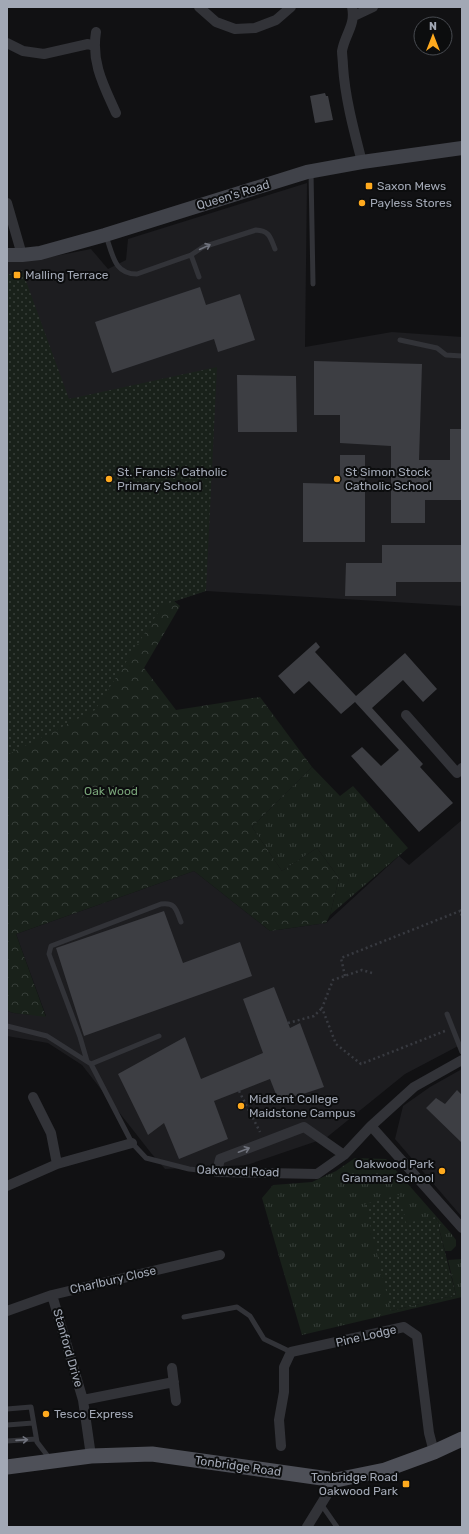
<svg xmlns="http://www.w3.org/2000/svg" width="469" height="1534" viewBox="0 0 469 1534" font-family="Rubik,sans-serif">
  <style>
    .built { fill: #1d1d20 }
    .grass { fill: url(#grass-tufts) }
    .forest { fill: url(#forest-crowns) }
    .park { fill: url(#park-dots) }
    .building { fill: #3d3e43 }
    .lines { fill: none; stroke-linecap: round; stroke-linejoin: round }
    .path { stroke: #383a40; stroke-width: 2.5; stroke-dasharray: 2 3; stroke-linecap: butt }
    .lane { stroke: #323338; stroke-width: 5 }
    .street { stroke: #323338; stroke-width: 10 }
    .secondary { stroke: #404249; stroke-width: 14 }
    .primary { stroke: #4e5058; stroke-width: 15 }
    .oneway { stroke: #70737d }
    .poi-dot { fill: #ffaa1e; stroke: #0c0d0e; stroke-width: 1.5 }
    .labels { text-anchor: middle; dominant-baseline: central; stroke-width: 4; stroke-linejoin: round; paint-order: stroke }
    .poi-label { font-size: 12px; fill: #a2a8b5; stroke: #0c0d0e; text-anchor: start }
    .street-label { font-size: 12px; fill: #a2a8b5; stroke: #0c0d0e }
    .park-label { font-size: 12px; fill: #77a277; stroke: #0c0d0e }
  </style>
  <defs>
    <pattern id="grass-tufts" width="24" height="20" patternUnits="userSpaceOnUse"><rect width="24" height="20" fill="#19211a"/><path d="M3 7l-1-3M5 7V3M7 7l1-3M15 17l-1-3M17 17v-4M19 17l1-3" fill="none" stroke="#373e39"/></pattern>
    <pattern id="forest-crowns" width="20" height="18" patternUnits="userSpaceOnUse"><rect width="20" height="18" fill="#19211a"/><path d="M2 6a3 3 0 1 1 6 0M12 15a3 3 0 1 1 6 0" fill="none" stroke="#373e39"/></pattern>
    <pattern id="park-dots" width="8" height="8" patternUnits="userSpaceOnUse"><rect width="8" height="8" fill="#19211a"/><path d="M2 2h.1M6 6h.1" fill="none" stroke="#373e39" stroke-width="1.8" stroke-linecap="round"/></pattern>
  </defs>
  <rect width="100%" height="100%" fill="#111113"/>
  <path class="built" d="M307 183 305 347 392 332 462 337V606L206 591 163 605 7 755V261L35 260 91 249 108 269 126 260 128 239Z
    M462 820V1044L405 1074 326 1138 247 1165 165 1169 151 1153 82 1065 48 1043 7 1036V1011L14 1013 46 1016 16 934 194 871 270 931 326 923 399 856 409 865Z
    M462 1069V1217L395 1139 403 1106 430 1087Z"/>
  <path class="grass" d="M312 767 340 796 353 786 408 848 330 915 339 878 317 848 282 871 252 827Z
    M355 1158 386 1159 450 1232 456 1240V1246L451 1251H445L436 1217 391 1311 456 1295 448 1260 462 1259V1297L302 1335 262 1198 273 1185 312 1182 336 1171Z"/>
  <path class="forest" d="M157 587 180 606 144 668 176 710 260 697 312 767 252 827 282 871 317 848 339 878 330 915 326 923 270 931 194 871 16 934 46 1017 14 1013 7 1011V735Z"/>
  <path class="park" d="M22 270 69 399 217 367 206 591 163 605 95 710 7 755V275Z
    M399 1195 406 1223 436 1217 456 1295 391 1311 365 1204Z"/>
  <path class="building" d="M325 93 326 96H328L333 120 315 123 310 96Z
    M200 287 206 305 240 294 255 340 218 352 214 339 112 373 95 322Z
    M314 361 422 364 419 460H450V429H462V500H425V523H391V446L340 443V415H314Z
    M237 375 296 376 297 432H238Z
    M340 455H365V542H303V483L340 484Z
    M382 545H462V582H396V596H345L346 563H382Z
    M316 642 320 647 315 652 356 696 405 653 437 689 423 702 403 680 372 708 423 764 420 767 453 803 419 832 351 756 362 747 381 766 399 750 355 702 341 714 309 681 294 694 278 676Z
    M164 911 183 963 240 942 252 976 84 1036 56 948Z
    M274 987 290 1028 300 1023 324 1087 279 1102 270 1079 214 1101 228 1139 179 1159 164 1123 148 1135 118 1074 185 1037 201 1079 263 1053 243 999Z
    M457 1090 462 1095V1143L426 1108 436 1098 445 1104Z"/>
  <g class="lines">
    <path class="path" d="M462 910 460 911 462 916
      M372 973 362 970 333 980 322 1008 336 1044 361 1064 445 1031
      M345 976 341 958 460 911
      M288 1023 314 1016 322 1008
      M239 1091 260 1132"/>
    <path class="lane" d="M311 172 313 284
      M106 236C113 255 114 274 137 274L191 255
      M199 277 191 255 203 247 256 230C270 231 270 237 275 249
      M400 340 437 348 446 355 462 356
      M447 1014 462 1052
      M7 1026 47 1036 91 1064 132 1143 146 1158 189 1169 217 1172
      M87 1061 80 1037 49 954 51 946 161 904C176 902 176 910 181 922
      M91 1064 159 1036
      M184 1317 237 1307 250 1316 264 1339 291 1352
      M7 1409 31 1407 37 1442 50 1459
      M7 1425 33 1423
      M7 1441 36 1439
      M321 1504 337 1527"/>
    <path class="street" d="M199 7 216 22 235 29 255 28 276 20 291 7
      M352 7C356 25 345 34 342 51 342 55 343 61 343 66 345 98 354 131 362 162
      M354 16 373 7
      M96 32C91 63 104 86 116 113
      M7 43 23 51 44 54 88 44 94 46
      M7 203 22 255
      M406 715 457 773 462 768
      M33 1097 51 1133 57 1164
      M371 1126 462 1228
      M344 1155 304 1127 220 1159 217 1172 317 1174 344 1155 371 1126 414 1087 462 1060
      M7 1186 57 1164 132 1143
      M52 1295 83 1400 91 1456
      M7 1311 52 1295 220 1255
      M172 1368 176 1401
      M83 1400 174 1382
      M281 1446 279 1420 284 1392V1367L291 1352 404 1327 417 1336 429 1433 434 1452
      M307 1527 336 1480"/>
    <path class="secondary" d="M7 255H22L40 253 105 235 307 172 362 162 462 148"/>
    <path class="primary" d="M7 1467 91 1456 152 1454 336 1480 385 1470 434 1452 462 1439"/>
  </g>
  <defs><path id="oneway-shaft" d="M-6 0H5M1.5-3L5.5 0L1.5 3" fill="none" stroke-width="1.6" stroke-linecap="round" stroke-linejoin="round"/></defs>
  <g class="oneway">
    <use href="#oneway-shaft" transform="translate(205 247) rotate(-25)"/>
    <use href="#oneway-shaft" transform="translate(244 1150) rotate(-21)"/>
    <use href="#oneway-shaft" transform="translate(22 1440) rotate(-4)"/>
  </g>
  <g class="poi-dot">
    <rect x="365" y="182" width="8" height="8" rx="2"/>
    <circle cx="362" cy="203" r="4"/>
    <rect x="13" y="271" width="8" height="8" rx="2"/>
    <circle cx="109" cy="479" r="4"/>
    <circle cx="337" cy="479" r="4"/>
    <circle cx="241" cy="1106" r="4"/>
    <circle cx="442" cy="1171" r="4"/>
    <circle cx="46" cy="1414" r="4"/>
    <rect x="402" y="1480" width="8" height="8" rx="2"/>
  </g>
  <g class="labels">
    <g class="poi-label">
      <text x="377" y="186">Saxon Mews</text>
      <text x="370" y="203">Payless Stores</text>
      <text x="25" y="275">Malling Terrace</text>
      <text x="117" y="472">St. Francis' Catholic<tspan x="117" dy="14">Primary School</tspan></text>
      <text x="345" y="472">St Simon Stock<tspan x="345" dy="14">Catholic School</tspan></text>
      <text x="249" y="1099">MidKent College<tspan x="249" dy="14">Maidstone Campus</tspan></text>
      <text x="434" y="1164" text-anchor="end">Oakwood Park<tspan x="434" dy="14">Grammar School</tspan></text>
      <text x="54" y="1414">Tesco Express</text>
      <text x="398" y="1477" text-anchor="end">Tonbridge Road<tspan x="398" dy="14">Oakwood Park</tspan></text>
    </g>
    <g class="street-label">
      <text transform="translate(233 195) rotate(-17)">Queen's Road</text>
      <text transform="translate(238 1171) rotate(2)">Oakwood Road</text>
      <text transform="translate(113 1280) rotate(-13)">Charlbury Close</text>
      <text transform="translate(366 1336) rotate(-13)">Pine Lodge</text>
      <text transform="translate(68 1348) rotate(74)">Stanford Drive</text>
      <text transform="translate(238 1466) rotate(8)">Tonbridge Road</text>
    </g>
    <g class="park-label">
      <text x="111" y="791">Oak Wood</text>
    </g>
  </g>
  <rect width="469" height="1534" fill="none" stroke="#a2a8b5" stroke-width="16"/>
  <g transform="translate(433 36)"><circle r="19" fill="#0c0d0e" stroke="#484b51"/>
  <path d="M0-3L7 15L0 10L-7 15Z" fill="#ffaa1e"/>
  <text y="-6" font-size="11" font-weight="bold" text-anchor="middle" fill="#a2a8b5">N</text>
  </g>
</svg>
